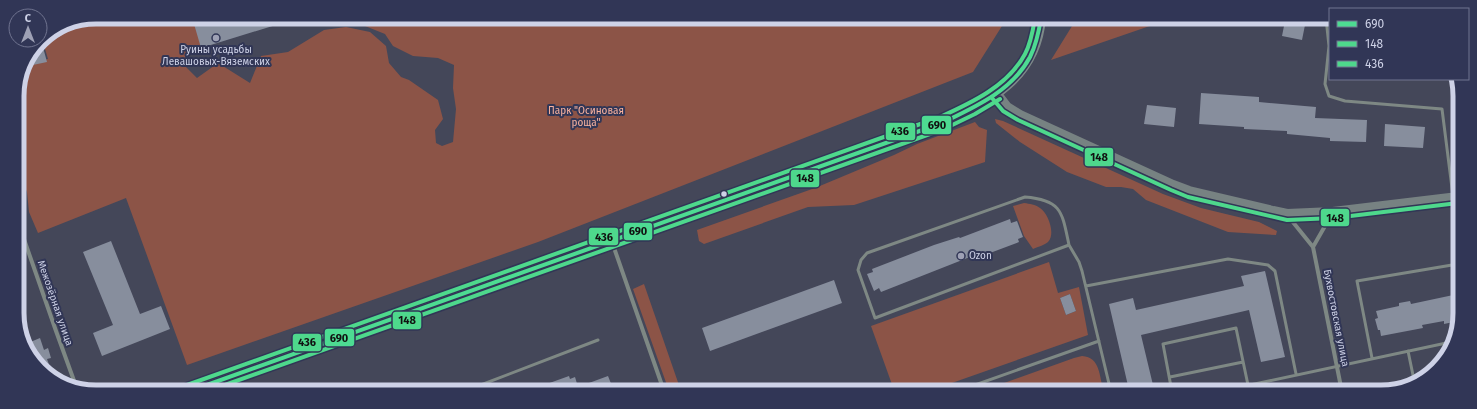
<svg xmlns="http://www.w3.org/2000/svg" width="1477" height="409" viewBox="0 0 1477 409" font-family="'Fira Sans',sans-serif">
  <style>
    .green { fill: #8c5447; fill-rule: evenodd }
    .building { fill: #878e9d }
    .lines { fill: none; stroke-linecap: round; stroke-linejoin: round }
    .lane { stroke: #7e8884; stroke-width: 3 }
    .street { stroke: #7e8884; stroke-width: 4 }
    .secondary { stroke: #778282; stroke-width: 10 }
    .primary { stroke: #7e8a89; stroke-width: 10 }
    .bus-1-casing { stroke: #313656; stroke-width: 7 }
    .bus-2-casing { stroke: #313656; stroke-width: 7 }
    .bus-3-casing { stroke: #313656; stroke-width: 7 }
    .bus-1 { stroke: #4ddb92; stroke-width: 4 }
    .bus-2 { stroke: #4ed88c; stroke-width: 4 }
    .bus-3 { stroke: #4ed88c; stroke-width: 4 }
    .poi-dot { fill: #9ea1b5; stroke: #313656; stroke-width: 1.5 }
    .bus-dot { fill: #ced2e7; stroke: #313656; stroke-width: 1.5 }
    .labels { text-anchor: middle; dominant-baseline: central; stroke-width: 4; stroke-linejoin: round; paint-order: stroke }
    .poi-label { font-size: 10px; fill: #ced2e7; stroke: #313656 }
    .park-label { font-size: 10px; fill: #fab39f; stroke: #313656 }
    .street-label { font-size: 10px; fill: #ced2e7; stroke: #313656 }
    .rim { fill: none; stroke: #ced2e7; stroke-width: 5 }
    .line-badge { stroke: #313656; stroke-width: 1.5 }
    .pale-badge-label { font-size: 11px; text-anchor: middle; font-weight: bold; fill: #111 }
  </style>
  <rect width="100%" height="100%" fill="#444759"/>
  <path class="green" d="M96 17H195L201 48 191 47 185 66 197 78 218 63 250 83 261 56 288 52 324 30 346 27 370 32 386 46 389 63 401 77 409 80 438 100 443 119 435 130 436 143 442 146 453 142 456 109 453 88 454 65 438 58 413 56 393 46 385 34 355 22 324 25 318 17 1007 18 973 72 538 242 187 365 126 198 38 233 29 212 27 192 18 170 17 91 25 63 48 59 42 39 66 23Z
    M1077 18H1173L1051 60Z
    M995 119 1003 121 1163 194 1201 208 1259 222 1277 231 1276 235 1228 232 1146 200 1133 189 1121 187H1106L1067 172 1020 142 996 123Z
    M975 122 979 127 987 130 985 162 854 205 808 207 704 244 699 241 697 230 815 188 894 155 917 144Z
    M1024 203C1030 204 1035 204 1040 208 1048 213 1056 234 1048 242 1045 245 1037 247 1033 249L1024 236 1013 206Z
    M1049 262 1058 293 1079 287 1088 335 929 391H891L894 390 871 326ZM1070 294 1076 311 1066 315 1060 298Z
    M644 284 681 391H669L633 289Z
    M1082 356C1101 357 1099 377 1104 392L982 391 1074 358Z"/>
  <path class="building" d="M192 17H292V20L201 48Z
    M1285 21 1305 25 1302 40 1282 36Z
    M41 40 47 62 28 66 26 60Z
    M1201 93 1259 97V102L1316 107 1315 118 1367 120 1366 142 1330 141V138L1287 134V131L1244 129V127L1199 124Z
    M1147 105 1176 108 1174 127 1144 124Z
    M1385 124 1425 127 1423 148 1384 146Z
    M1010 219 1011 223 1017 221 1023 237 1018 239 1019 242 982 256 980 253 881 292 879 288 874 291 867 274 873 272 872 269 934 245 959 237 960 238Z
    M111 241 140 314 161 306 170 329 102 356 93 333 113 325 83 252Z
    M1265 271 1285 357 1261 362 1249 310 1141 335 1153 385 1129 390 1109 304 1133 298 1136 310 1244 286 1241 276Z
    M834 280 842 303 710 351 702 328Z
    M1070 294 1076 311 1066 315 1060 298Z
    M1458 294V321L1444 324V321L1422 325 1423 328 1381 336 1380 330H1378L1375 319 1378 318 1376 311 1399 306V303L1410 301 1411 304Z
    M40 338 44 350 48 348 51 358 47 359 53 376 40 369 28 343Z
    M569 376 570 379 575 377 578 387 608 376 614 391H530V390Z"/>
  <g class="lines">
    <path class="lane" d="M1326 18 1329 46 1325 84 1329 96 1345 101 1442 109 1453 196
      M1069 245C1062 212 1062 200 1025 197L867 253 861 260 858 270 875 318 1069 245 1079 262 1082 271 1111 392
      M1086 286 1228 259 1268 265 1275 271 1296 374
      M1408 351 1414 380
      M1372 358 1357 281 1458 264
      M1170 377 1243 362
      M465 391 598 340
      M958 391 1099 341
      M1172 392 1163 344 1236 328 1248 385
      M1217 392 1451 342"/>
    <path class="street" d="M1288 216 1313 247 1342 392
      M18 222 56 331 77 389
      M612 242 664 391
      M1313 247 1333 212"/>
    <path class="secondary" d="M997 94 1007 107 1020 115 1173 185 1189 191 1273 211 1287 214 1333 212 1458 197"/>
    <path class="primary" d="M189 391 574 255 942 123C990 101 1036 78 1041 18"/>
    <g class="bus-1-casing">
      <path id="bus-1" d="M190 391 942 123C975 107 1012 91 1030 57 1036 45 1039 31 1041 18"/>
    </g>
    <g class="bus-2-casing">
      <path id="bus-2" d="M992 98 1003 111 1018 120 1171 190 1188 197 1287 220 1334 218 1458 203
        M208 391 944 129 975 114 1000 99"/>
    </g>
    <g class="bus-3-casing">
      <path id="bus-3" d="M187 385 940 117C971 103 1008 86 1025 54 1031 43 1033 30 1035 18"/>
    </g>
    <use href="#bus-1" class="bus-1"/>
    <use href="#bus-2" class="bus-2"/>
    <use href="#bus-3" class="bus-3"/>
  </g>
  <g class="poi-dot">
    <circle cx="216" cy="38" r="4"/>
    <circle cx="961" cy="256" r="4"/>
  </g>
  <circle class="bus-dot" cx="724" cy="194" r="3.5"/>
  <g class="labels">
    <g class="poi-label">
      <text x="216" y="50">Руины усадьбы<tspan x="216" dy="12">Левашовых-Вяземских</tspan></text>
      <text x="969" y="256" text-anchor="start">Ozon</text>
    </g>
    <g class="park-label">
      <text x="586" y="111">Парк "Осиновая<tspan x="586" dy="12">роща"</tspan></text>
    </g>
    <g class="street-label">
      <text transform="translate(55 303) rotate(71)">Межозёрная улица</text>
      <text transform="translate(1336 318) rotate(79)">Бухвостовская улица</text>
    </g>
  </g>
  <path d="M0 0H1477V409H0ZM96 24H1381A72 72 0 0 1 1453 96V313A72 72 0 0 1 1381 385H96A72 72 0 0 1 24 313V96A72 72 0 0 1 96 24Z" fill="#313656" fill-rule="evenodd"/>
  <path class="rim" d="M96 24H1381A72 72 0 0 1 1453 96V313A72 72 0 0 1 1381 385H96A72 72 0 0 1 24 313V96A72 72 0 0 1 96 24Z"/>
  <g class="line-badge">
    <rect x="921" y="115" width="31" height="20" rx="4" fill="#4ddb92"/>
    <rect x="885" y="122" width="31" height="19" rx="4" fill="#4ed88c"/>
    <rect x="1084" y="147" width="30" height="20" rx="4" fill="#4ed88c"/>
    <rect x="790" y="169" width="30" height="19" rx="4" fill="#4ed88c"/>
    <rect x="1320" y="208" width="30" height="19" rx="4" fill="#4ed88c"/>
    <rect x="623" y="222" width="30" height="19" rx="4" fill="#4ddb92"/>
    <rect x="588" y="227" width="31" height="19" rx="4" fill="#4ed88c"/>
    <rect x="392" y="311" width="30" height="19" rx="4" fill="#4ed88c"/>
    <rect x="324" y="328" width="31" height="19" rx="4" fill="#4ddb92"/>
    <rect x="292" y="333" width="30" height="19" rx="4" fill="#4ed88c"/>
  </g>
  <g class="pale-badge-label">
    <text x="937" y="129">690</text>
    <text x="900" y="135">436</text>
    <text x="1099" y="161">148</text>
    <text x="805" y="182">148</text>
    <text x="1335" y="222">148</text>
    <text x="638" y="235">690</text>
    <text x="604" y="241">436</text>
    <text x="407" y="324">148</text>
    <text x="339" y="342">690</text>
    <text x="307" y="346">436</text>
  </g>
  <rect x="1329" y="8" width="140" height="72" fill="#313656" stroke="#707490"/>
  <rect x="1337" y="21" width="20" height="6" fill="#4ddb92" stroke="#707490"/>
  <text x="1365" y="28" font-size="12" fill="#ced2e7">690</text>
  <rect x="1337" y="41" width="20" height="6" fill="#4ed88c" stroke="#707490"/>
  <text x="1365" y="48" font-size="12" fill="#ced2e7">148</text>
  <rect x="1337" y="61" width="20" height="6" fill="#4ed88c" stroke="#707490"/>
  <text x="1365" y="68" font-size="12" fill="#ced2e7">436</text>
  <g transform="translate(28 28)"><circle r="19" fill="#313656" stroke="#707490"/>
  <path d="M0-3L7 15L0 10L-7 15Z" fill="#9ea1b5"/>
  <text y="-6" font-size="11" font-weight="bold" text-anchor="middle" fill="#ced2e7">С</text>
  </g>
</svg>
